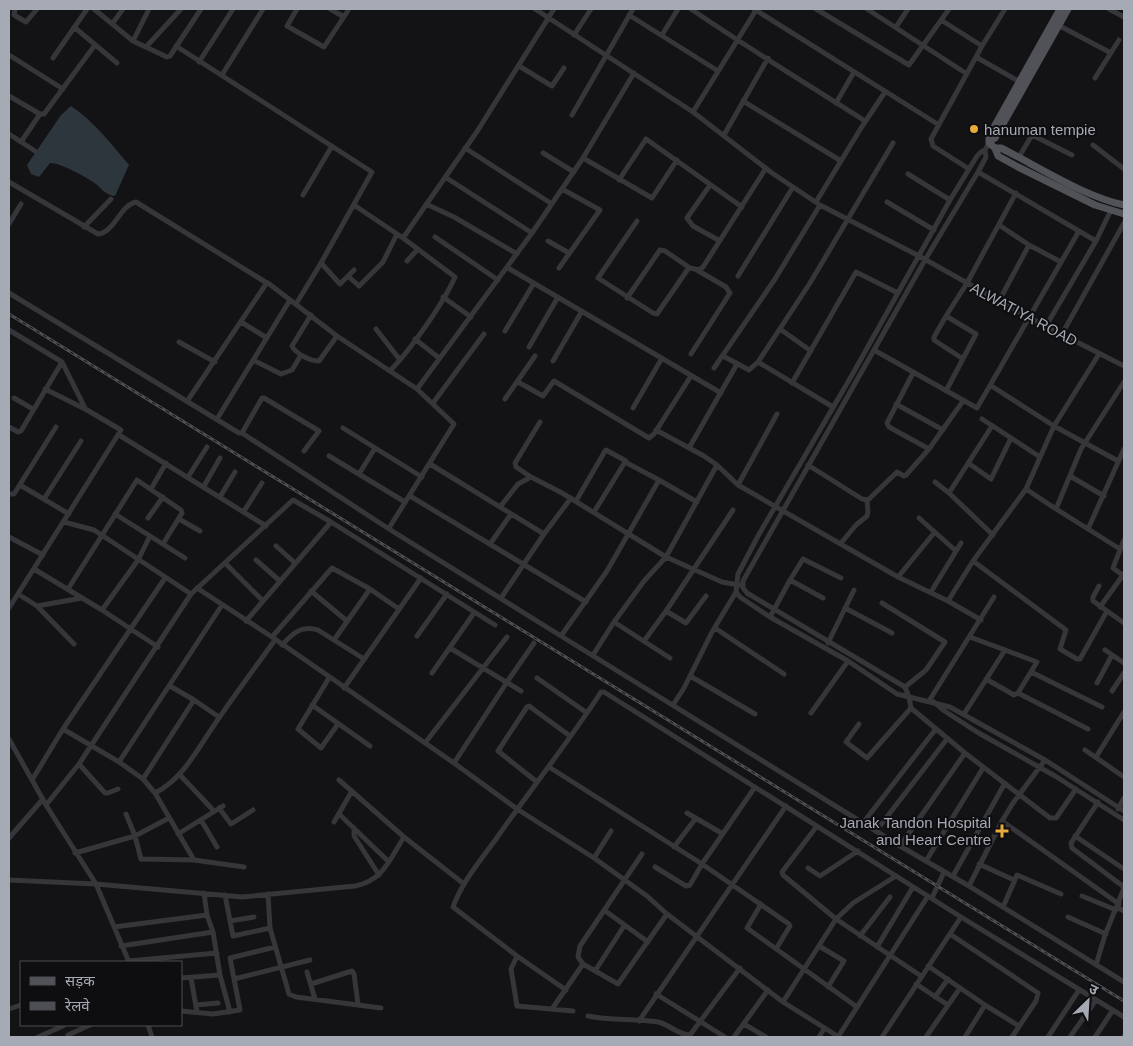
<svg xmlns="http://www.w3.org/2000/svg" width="1133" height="1046" viewBox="0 0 1133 1046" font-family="Helvetica,'Noto Sans Devanagari',sans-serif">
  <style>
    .water { fill: #2d363d }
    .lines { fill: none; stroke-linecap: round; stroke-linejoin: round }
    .minor { stroke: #35353a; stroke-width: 5 }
    .major { stroke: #515258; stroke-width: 7 }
    .rail-casing { stroke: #4e4f54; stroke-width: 3 }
    .rail { stroke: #0e0e10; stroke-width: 1; stroke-dasharray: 4; stroke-linecap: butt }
    .poi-dot { fill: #e6ab3a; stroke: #0e0e10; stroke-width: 2 }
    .labels { text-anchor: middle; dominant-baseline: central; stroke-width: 4; stroke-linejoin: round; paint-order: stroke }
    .poi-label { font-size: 15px; fill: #a6aab4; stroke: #0e0e10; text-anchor: start }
    .street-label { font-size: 15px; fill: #a6aab4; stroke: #0e0e10 }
  </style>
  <rect width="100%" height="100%" fill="#131315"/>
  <path class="water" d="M71 106C95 122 111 144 129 165L115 196C106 195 103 190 96 184 86 177 61 163 50 163L39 177 31 174 27 165 61 115Z"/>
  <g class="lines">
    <path class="minor" d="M15 9 14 15 26 22 37 9
      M94 9 133 41 167 57 170 56 201 9
      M297 9 287 26 324 47 349 9
      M330 9 344 17
      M535 9 693 112 772 173 820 205 919 256 1028 317 1124 366
      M691 9C748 48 807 84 865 121
      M754 9 939 125
      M816 9 909 65 949 9
      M867 9 967 74
      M1109 9 1124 17
      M629 15 718 71
      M941 20 982 46
      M112 24 123 9
      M1058 25 1111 53
      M74 27 117 63
      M896 27 908 9
      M574 35 591 9
      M662 35 678 9
      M133 41 149 9
      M176 46 372 172 321 263 296 304
      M146 47 181 9
      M9 55 63 89
      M976 57 1020 82
      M53 58 87 9
      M199 62 233 9
      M519 66 552 86 564 68
      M222 75 263 9
      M1095 78 1119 40
      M9 96 40 114H44L95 45
      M743 101 841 161
      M836 103 854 72
      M693 112 756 10
      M572 115 633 9
      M9 134 35 151
      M724 135 768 58
      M21 142 40 114
      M989 143 985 150 981 152 977 156 950 200 852 375 758 536 738 574 736 592 740 597 770 617 848 661 897 694 950 707 1045 760 1124 811
      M1093 145 1124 169
      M465 148 552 204
      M543 153 574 172
      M1019 157 1032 135 1072 155
      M583 158 652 198 677 160
      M969 169 933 146 931 139 982 46 1005 9
      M978 172 1096 241
      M908 174 950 200
      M445 177 532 233
      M619 180 646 139 742 207
      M9 182 98 234C115 232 120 205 136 202L267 283
      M710 185 687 218 693 226 720 241
      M303 195 332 146
      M816 202 861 128 885 92
      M887 202 934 230
      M426 204 454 217 517 254
      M354 205 403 238 455 277C443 304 411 349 390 371
      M637 221 598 278 653 313 657 314 688 269 690 268 699 270 703 267 766 168
      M9 224 21 204
      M999 225 1029 245 1061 262
      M84 227 111 199
      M435 237 498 280
      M403 238 478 130 554 9
      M548 241 569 253
      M407 261 418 249
      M321 263 340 284 354 270
      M508 268 721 393
      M559 268 600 210 562 189
      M348 276 359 286 383 262 397 234
      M738 276 793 187
      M9 293 239 433H242L389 529 561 636 900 846 969 886 1124 982
      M443 297 471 317
      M627 298 660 250 665 251 690 268
      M999 301 1029 245
      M311 315 292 346C296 354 310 361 319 361L337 336
      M946 316 934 337V340L963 359
      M241 322 267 338
      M1046 326 1096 241 1111 210
      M376 329 400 360
      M780 329 811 351
      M9 330 62 362 86 410
      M505 331 534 283
      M1062 334 1124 223
      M415 339 439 358
      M179 342 215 362
      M529 347 558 297
      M874 350 977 408 1079 231
      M691 354 730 293 726 287 697 270
      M723 356 749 370 758 362
      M253 360 281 374 292 370 301 355
      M553 361 582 311
      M714 368 775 279 820 205
      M913 373 887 423 889 427 929 449
      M518 382 543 396 554 381 649 438 654 434 691 376
      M792 383 856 272 898 293
      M990 385 1054 426 1118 461
      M417 389 532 233 583 158 634 73
      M946 391 976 334 946 316 967 283 1016 193
      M14 398 33 409
      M505 399 535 356
      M188 400 266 284 268 283 337 336 417 389 454 424 389 528
      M433 403 484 334
      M896 404 943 430
      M833 407 758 362 810 283 893 143
      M633 408 662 358
      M217 419 290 300
      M982 419 1040 457
      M9 427 18 432 21 431 62 362
      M343 428 422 477
      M656 430 704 456 717 465
      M242 433 262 398H264L319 431 304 451
      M119 435 266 526
      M689 448 737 364
      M329 456 405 502
      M968 463 991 479 1011 438
      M430 464 544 534
      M808 465 862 499 868 500 897 472 904 476 906 475 929 449 963 401
      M359 474 375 448
      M1070 476 1104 496
      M188 477 207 447
      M531 477 516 467 515 463 540 422
      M935 482 949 493 993 535
      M20 485 69 514
      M738 485 777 414
      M204 486 220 458
      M151 489 166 463
      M1026 489 1056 509 1120 549
      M949 493 992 426
      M9 494H14L56 427
      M410 496 586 602
      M220 497 235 472
      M44 499 81 441
      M576 501 605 451 606 450 626 461
      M500 507 518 484 531 477 562 493 666 557 722 582 739 585
      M1056 509 1081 449 1124 382
      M244 511 262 483
      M594 512 625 462 659 480
      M115 514 185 558
      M148 518 163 497
      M919 518 956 551
      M179 519 200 531
      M64 522 94 530 191 594
      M1088 529 1124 449
      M9 537 43 555
      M1124 540 1113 568 1124 576
      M841 543 856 525 867 516 868 512 867 501
      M490 544 511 514
      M276 546 295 563
      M256 560 280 581
      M973 561 1066 630 1060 649 1077 659H1080L1107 611
      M225 563 263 601
      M34 569 102 610 158 647
      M898 577 934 533
      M790 580 823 598
      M1099 586 1093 597V601L1124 623
      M197 588 272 637 454 763 517 809 594 858 647 896 667 914 783 1002 839 1037
      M68 589 137 480 181 510 182 513 163 544
      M311 591 347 621
      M931 592 961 543
      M18 594 37 606 74 644
      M501 598 544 534 571 498
      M948 601 981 620
      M882 603 945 642 926 670 905 687
      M37 606 82 598
      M1100 607 1123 575
      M9 608 121 430 87 410 45 389
      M845 608 892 633
      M102 610 138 560 150 536
      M666 611 686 623 706 596
      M770 617 790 580 803 559 841 578
      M246 621 331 522
      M614 622 670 658
      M715 628 784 674
      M417 636 447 594
      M561 636 607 571 659 480 697 502
      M272 637 332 568 370 589 399 609
      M970 637 1037 662 1018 693 1014 695 986 679
      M334 640 370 589
      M644 641 666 611 733 510
      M828 643 854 590
      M282 645C293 633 301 625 318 630L364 659
      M450 648 521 691
      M1105 650 1124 663
      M593 655 614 622 644 581 666 557 717 465 738 485 898 577 948 601 973 561 1026 489 1054 426 1099 354
      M1031 672 1102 707
      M432 673 474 613
      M690 676 755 714
      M329 678 298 729 321 748 338 724
      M537 678 587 713
      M1097 683 1112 655
      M344 688 421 578
      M1112 691 1124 673
      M1018 693 1088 729
      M194 700 219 717
      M929 701 994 597
      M934 702 943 710 977 732 1055 776 1124 820
      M312 705 370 746
      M673 705 684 688 712 632 736 592
      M911 708 965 753 1050 818H1056L1076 789
      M811 713 848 661
      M964 714 1005 650
      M859 724 846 742 867 758 911 708 909 697 905 687 747 593 743 588V581L925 260 978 172 986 157 985 150
      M63 729 119 762 143 779 155 793 194 860
      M9 739 46 805 96 884 129 962
      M425 743 507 637
      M1085 750 1124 777
      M1096 757 1124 712
      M119 762 222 605
      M454 763 507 682 534 643
      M79 764 105 793H108L118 789
      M549 767 702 864 789 924 790 926 776 949
      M180 775 214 811
      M143 779 194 700 170 686
      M32 780 63 729 165 578
      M339 780 404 837 464 884
      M537 782 498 751 527 707 529 706 570 736
      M155 793C185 778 200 744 219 718 237 692 256 666 275 640
      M1098 802 1071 843 1072 848 1124 887
      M46 805 79 764 191 594 293 500 331 522 495 625
      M219 808 231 824 253 810
      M1118 809 1124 798
      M687 813 723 834
      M126 814 135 836 141 859 194 860 244 867
      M339 814 388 861
      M201 820 217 847
      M1002 821 1119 904
      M334 822 352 791
      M863 823 935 730
      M817 826 782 872 783 875 836 919 921 976
      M354 828V836L379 875
      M876 831 947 739
      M178 834 223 806
      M1075 836 1124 869
      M9 838 43 799
      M900 846 965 753
      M674 847 696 818
      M75 853 135 836 169 818
      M642 854 580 946 578 957 583 964 618 984 667 914
      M594 858 611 831
      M926 861 983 768
      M979 864 1014 880
      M655 867 686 886 690 885 702 864 755 787
      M808 868 820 876 858 851
      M953 876 1005 783
      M9 880 96 884 242 897 355 886C383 881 390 859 404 837
      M969 886 1002 821 1013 803 1045 760
      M204 893 207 915 213 932 220 975 230 1012
      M268 894 270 928 289 994 296 997 381 1008
      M225 895 233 936 270 928
      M1082 896 1116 910
      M932 898 944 872
      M761 904 747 928 857 1007
      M1003 907 1017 875 1061 894
      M1117 907 1124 911
      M604 910 648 942
      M1068 917 1106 934
      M230 921 254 917
      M114 927 207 915
      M950 934 1038 993 1036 1001 1012 1037
      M860 936 890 897
      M121 946 213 932
      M819 946 844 961 828 987
      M877 947 913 887
      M517 956 511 969 517 1006 573 1011
      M128 961 217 953
      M1096 965 1105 935 1124 888
      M928 966 985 1005 1019 1026
      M595 971 624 926
      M307 972 315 999
      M181 978 220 975
      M191 978 197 1012
      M234 979 310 960
      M311 984 352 971 354 974 358 1004
      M916 984 948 1005
      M566 990 517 956 453 907C462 882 480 861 496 839 530 790 568 743 601 692H604L961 917 1124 1017
      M656 994 725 1037
      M935 997 948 979
      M783 1002 836 919 853 903 896 876
      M196 1005 218 1003
      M9 1009 21 1005
      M552 1009 583 964
      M181 1011 213 1014 240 1010 230 958 275 947
      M588 1016C611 1021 636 1018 658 1022 669 1024 678 1035 690 1035L740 968
      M639 1021 786 806
      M744 1024 766 1037
      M148 1025 152 1037
      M68 1035 90 1025
      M38 1037 63 1026
      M734 1037 768 990
      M819 1037 824 1029
      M838 1037 928 896
      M882 1037 961 917
      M926 1037 960 988
      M965 1037 985 1005
      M1048 1037 1079 990
      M1070 1037 1096 1000
      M1095 1037 1113 1010
      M1124 1037V1036"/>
    <path class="major" d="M1060 9 989 136V143L995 148 998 156 1018 167 1095 205 1124 214
      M990 141 995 138 1068 9
      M995 148H1001C1039 167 1083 196 1124 205"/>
    <g class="rail-casing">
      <path id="rail" d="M9 314 1124 1001"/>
    </g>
    <use href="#rail" class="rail"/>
  </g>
  <g class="poi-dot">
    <circle cx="974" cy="129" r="5"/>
    <path d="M999.5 823.5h5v5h5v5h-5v5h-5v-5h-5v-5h5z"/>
  </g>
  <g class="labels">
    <g class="poi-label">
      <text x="984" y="129">hanuman tempie</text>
      <text x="991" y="822" text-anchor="end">Janak Tandon Hospital<tspan x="991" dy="17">and Heart Centre</tspan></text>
    </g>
    <g class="street-label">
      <text transform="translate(1024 314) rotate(28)">ALWATIYA ROAD</text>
    </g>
  </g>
  <rect width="1133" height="1046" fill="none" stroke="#a6aab4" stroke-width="20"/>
  <rect x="20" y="961" width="162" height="65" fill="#0e0e10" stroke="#4b4c52"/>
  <rect x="30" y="977" width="25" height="8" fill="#515258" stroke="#4b4c52"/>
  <text x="65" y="986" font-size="15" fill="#a6aab4">सड़क</text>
  <rect x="30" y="1002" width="25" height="8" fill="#4e4f54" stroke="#4b4c52"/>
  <text x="65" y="1011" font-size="15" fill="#a6aab4">रेलवे</text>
  <g transform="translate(1088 1001) rotate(25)" stroke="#0e0e10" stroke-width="4" paint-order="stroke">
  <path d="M0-4L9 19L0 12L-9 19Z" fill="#a6aab4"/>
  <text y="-8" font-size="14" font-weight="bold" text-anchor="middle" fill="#a6aab4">उ</text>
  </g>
</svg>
